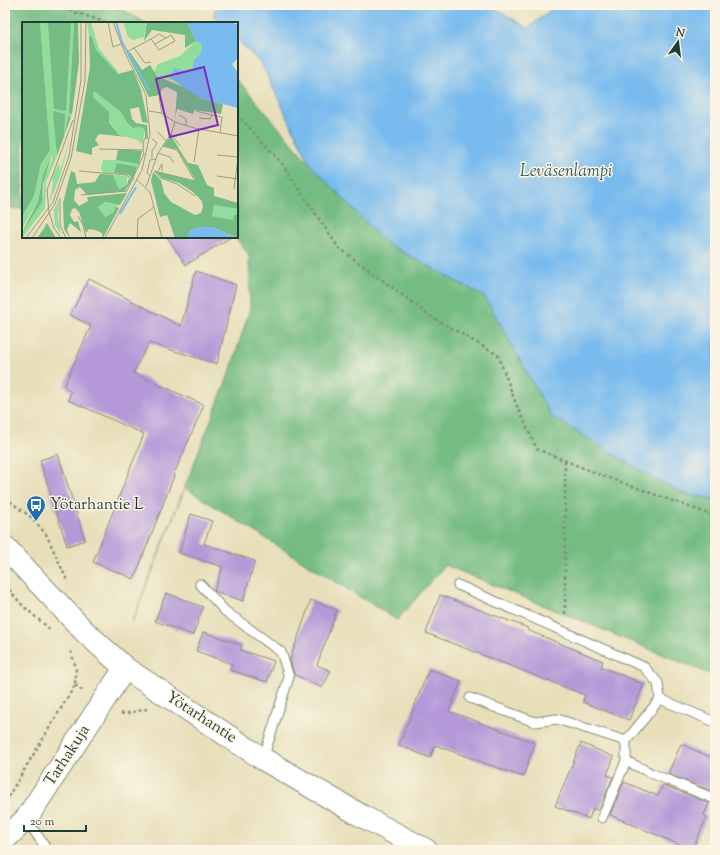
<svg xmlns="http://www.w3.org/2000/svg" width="720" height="855" viewBox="0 0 720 855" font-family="'Sorts Mill Goudy',serif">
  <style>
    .forest { fill: #74bc83; stroke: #4a7c5c }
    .water { fill: #79bbee; stroke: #4c7c91 }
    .building { fill: #b498d8 }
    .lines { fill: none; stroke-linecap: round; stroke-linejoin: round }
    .lane-casing { stroke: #838e77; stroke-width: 11 }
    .secondary-casing { stroke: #838e77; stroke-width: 24 }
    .path { stroke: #838e77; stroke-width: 2.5; stroke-dasharray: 3 3; stroke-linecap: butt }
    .lane { stroke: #fff; stroke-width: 9 }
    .secondary { stroke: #fff; stroke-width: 22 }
    .labels { text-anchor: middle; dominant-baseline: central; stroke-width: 3; stroke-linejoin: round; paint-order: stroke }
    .poi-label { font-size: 16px; fill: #1f3d34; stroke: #fcf5e5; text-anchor: start }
    .street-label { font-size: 16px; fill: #1f3d34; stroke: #fcf5e5 }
    .water-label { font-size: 17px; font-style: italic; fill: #365c62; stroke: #fcf5e5 }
    .inset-river { fill: none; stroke: #79bbee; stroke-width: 2 }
    .inset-road { fill: none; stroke: #979e84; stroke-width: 1 }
    .view { fill: #7b2cbf; fill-opacity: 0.15; stroke: #7b2cbf; stroke-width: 2 }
    .inset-edge { fill: none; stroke: #1f3d34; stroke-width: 2 }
  </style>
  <rect width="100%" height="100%" fill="#fcf5e5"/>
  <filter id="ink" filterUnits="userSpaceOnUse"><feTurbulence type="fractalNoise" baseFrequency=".025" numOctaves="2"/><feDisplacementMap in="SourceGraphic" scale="8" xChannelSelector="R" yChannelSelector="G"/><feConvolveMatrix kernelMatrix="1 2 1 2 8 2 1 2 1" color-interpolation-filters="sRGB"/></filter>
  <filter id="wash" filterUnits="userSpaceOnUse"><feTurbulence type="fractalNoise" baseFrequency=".012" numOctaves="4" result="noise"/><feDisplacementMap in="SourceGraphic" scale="16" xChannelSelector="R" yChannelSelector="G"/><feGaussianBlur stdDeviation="0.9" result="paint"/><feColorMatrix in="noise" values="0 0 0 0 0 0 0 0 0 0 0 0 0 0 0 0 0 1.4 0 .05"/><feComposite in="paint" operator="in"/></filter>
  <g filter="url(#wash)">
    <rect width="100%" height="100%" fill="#e7dfba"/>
    <path class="forest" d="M5 5H115L146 23H23V209L5 207Z
      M237 79 310 164 386 243 485 297 551 416 648 475 684 494 715 499V676L445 565 397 620 185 488 132 622 231 369 250 308 249 255 235 237H237Z"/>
    <path class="water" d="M217 5H490L528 28 557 5H715V499L684 494 648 475 551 416 485 297 386 243 310 164 262 65 237 39V23H221L213 15Z"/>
    <g id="blocks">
      <path class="building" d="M167 237H231L186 265Z
        M196 271 236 285 217 364 149 343 133 373 204 405 173 476H174L134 579 93 562 144 434 68 400 71 392 64 386 91 326 70 315 89 279 181 326Z
        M58 454 85 540 67 546 40 460Z
        M191 514 212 521 204 544 255 561 243 601 214 591 223 567 179 553Z
        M166 593 203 607 193 635 155 621Z
        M440 595 528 628 527 630 603 661 601 667 644 684 629 720 583 702 585 695 426 633Z
        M311 600 337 610 317 665 331 671 322 688 294 674 290 660Z
        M203 632 242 645 240 650 274 661 267 682 230 670 232 664 196 651Z
        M429 669 461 681 449 711 535 743 523 777 435 745 430 758 399 745Z
        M581 743 614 757 607 775 613 777 599 811 593 808 589 819 555 806Z
        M681 744 715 759 714 792 668 774Z
        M624 782 658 796 663 785 709 803 704 815 707 817 692 850 610 815Z"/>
    </g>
  </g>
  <g filter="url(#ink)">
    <use href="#blocks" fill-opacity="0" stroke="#838e77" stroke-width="1"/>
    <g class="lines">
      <g class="lane-casing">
        <path id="lane" d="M200 584 225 611 281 652 289 677 263 759
          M458 585 644 667 658 683 660 699 626 741 557 719 535 722 470 698
          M660 699 715 722
          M626 741V761L653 774 715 799
          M602 818 626 761
          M26 819 44 845V850"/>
      </g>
      <g class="secondary-casing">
        <path id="secondary" d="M5 547 85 632 125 668 263 759 360 815 426 850
          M5 839 26 819 125 668"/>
      </g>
      <path class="path" d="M52 5 108 23
        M5 11 13 5
        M237 114 281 162 338 247 430 316 498 355 516 404 537 449 598 474 715 516
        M565 461V616
        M5 498 31 517 46 534 67 580
        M5 585 23 606 52 631
        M75 685 84 692
        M121 713 124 714 147 709
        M5 802 75 685 76 668 70 649"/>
      <use href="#lane" class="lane"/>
      <use href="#secondary" class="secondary"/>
    </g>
  </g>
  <defs>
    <g id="bus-pin" transform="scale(1)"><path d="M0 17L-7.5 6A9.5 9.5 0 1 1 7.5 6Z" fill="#1f6fb2" stroke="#fcf5e5"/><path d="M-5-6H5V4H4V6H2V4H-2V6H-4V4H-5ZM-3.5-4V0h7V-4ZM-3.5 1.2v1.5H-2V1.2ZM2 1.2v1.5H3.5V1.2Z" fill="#fff"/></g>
  </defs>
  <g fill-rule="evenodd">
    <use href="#bus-pin" x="36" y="505"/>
  </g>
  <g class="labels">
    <g class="poi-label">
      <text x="50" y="505">Yötarhantie L</text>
    </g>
    <g class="street-label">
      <text transform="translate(201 718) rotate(33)">Yötarhantie</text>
      <text transform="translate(68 756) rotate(-57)">Tarhakuja</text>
    </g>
    <g class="water-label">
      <text x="566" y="172">Leväsenlampi</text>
    </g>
  </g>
  <g transform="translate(22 22)">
    <rect width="216" height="216" fill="#e7dfba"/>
    <path d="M18 0H37L48 9 49 0H52L47 90 50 92 49 95 46 94 42 116 40 115 34 128 35 134 24 160 23 186 0 216V210L21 174 23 154 30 138V132L21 153 16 180 0 206V194L12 174 19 142 28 128ZM65 0H69L77 27 98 52 86 44 74 28 70 15 67 14ZM101 0H125L122 15 111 18 106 15ZM165 0 184 22 164 67 150 58 135 54 132 50 136 42 158 34 174 19ZM72 69 99 90 106 102 111 106 119 105 123 108 120 123 116 118 97 113 71 75ZM48 115 38 155 27 181 31 162 30 154 37 141 38 149ZM81 138H94L117 142 115 145 91 152 82 151 79 147ZM91 153 105 154V163L97 167ZM37 177 36 196 39 212 33 203 32 188ZM83 180 96 183 91 191 83 195 76 185ZM192 183 216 187V193L211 198 190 194Z" fill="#91dd9b"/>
    <path d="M0 0H18L28 128 19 142 12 174 0 194ZM26 0H49L44 89 32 87ZM52 0H56L57 40 50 92 47 91ZM125 0H165L174 19 163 26V13L130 8 122 19ZM67 14 70 15 74 28 96 52 111 48 119 68 126 101 120 100 117 85 108 87 110 97 114 101 125 103 126 115 123 116V108L119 105 111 106 106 102 99 90 72 69 71 75 87 90V100L97 113 104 115 77 112 73 118 77 123 70 126V133L54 129 68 45ZM108 30 120 48 128 43 135 54 171 69 178 76 201 82 199 92 173 88 171 92 155 87 153 97 155 70 145 65 140 67 138 73 127 75 105 32ZM31 89 43 92 42 116 46 94 49 95 35 134ZM149 114 166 141 176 143 185 163 192 166V174L216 181V187L192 183 190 194 211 198 212 193H216V216L189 205H176L168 209 165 216H153L145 193 138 195 129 159 131 150 139 158 142 171 149 180 173 193 179 191 181 185 180 179 171 170 157 161 140 156 133 149 172 159 173 157 155 127 141 124ZM96 127 120 129 117 142 94 138ZM30 132 21 162 20 180 0 210 16 180 21 153ZM95 141 115 145 111 157 107 153 92 151ZM49 149 53 151 55 162 73 160 78 152 91 153 97 167 105 163 107 156 110 158 103 169 65 173 58 165 53 168 52 178 57 184 66 179 65 175 105 171 98 183 83 180 76 185 83 195 91 191 94 185 97 186 81 216 80 211 73 208 67 207 64 211 57 190 53 186 50 187 48 193 52 200 56 199 59 210 48 201 45 207 48 216 42 207 41 181ZM25 201 34 216H15L21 208Z" fill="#74bc83"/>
    <path d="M165 0H209L216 3V36L210 42 216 51V86L178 76 148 55 152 46 170 50 172 38 179 31 180 22 174 19ZM176 205H189L215 216H165L168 209Z" fill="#79bbee"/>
    <path class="inset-river" d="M94 0 100 20 127 68M98 192 114 165"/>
    <path class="inset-road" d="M86 0 91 25 99 22M133 22 144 16M112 26 129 17 137 12 144 16 149 13 153 19 137 28 129 17M103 31 112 26 123 41 129 40M137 75 140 92M127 89 139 91 153 100 172 106 216 114M174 89 190 93 188 97 177 96M157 93 164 97V104M190 93 200 95 198 111M136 110 144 119M149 112 158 124M130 117 135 121 130 129V136M141 124 155 128 173 159M121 128 122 117 126 116M136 131 148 135 152 141M195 133 216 135M172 140 177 107M57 149 104 153 112 158M132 149 139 156 155 162 173 174M132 149 173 159M136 149 140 142V149M128 154 125 151 128 138 134 137M195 154 216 157M114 157 128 170 140 216M124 165 136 131 149 112 153 100M212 167 216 136M59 173 105 169 122 132 121 128 77 127M38 176V203L44 216M56 194 61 203 64 216M4 216 31 180 47 134 59 58V0M10 216 33 182 49 136 63 59 64 0M39 216 32 206 27 190 25 168 51 98M83 216 120 148 128 112 124 73 103 31 91 0M115 216 116 197 132 185"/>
    <path class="view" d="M182 45 196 103 148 115 134 57Z"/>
    <rect width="216" height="216" class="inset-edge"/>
  </g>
  <rect width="720" height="855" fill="none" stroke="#fcf5e5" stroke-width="20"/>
  <g transform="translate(678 42) rotate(14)" stroke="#fcf5e5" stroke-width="3" paint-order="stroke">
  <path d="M0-3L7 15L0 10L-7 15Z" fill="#1f3d34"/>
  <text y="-6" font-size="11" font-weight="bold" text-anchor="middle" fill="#1f3d34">N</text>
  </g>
  <path d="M24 825v6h62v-6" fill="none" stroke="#1f3d34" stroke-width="2"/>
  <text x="30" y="825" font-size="12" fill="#1f3d34" stroke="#fcf5e5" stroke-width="3" paint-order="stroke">20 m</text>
</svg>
